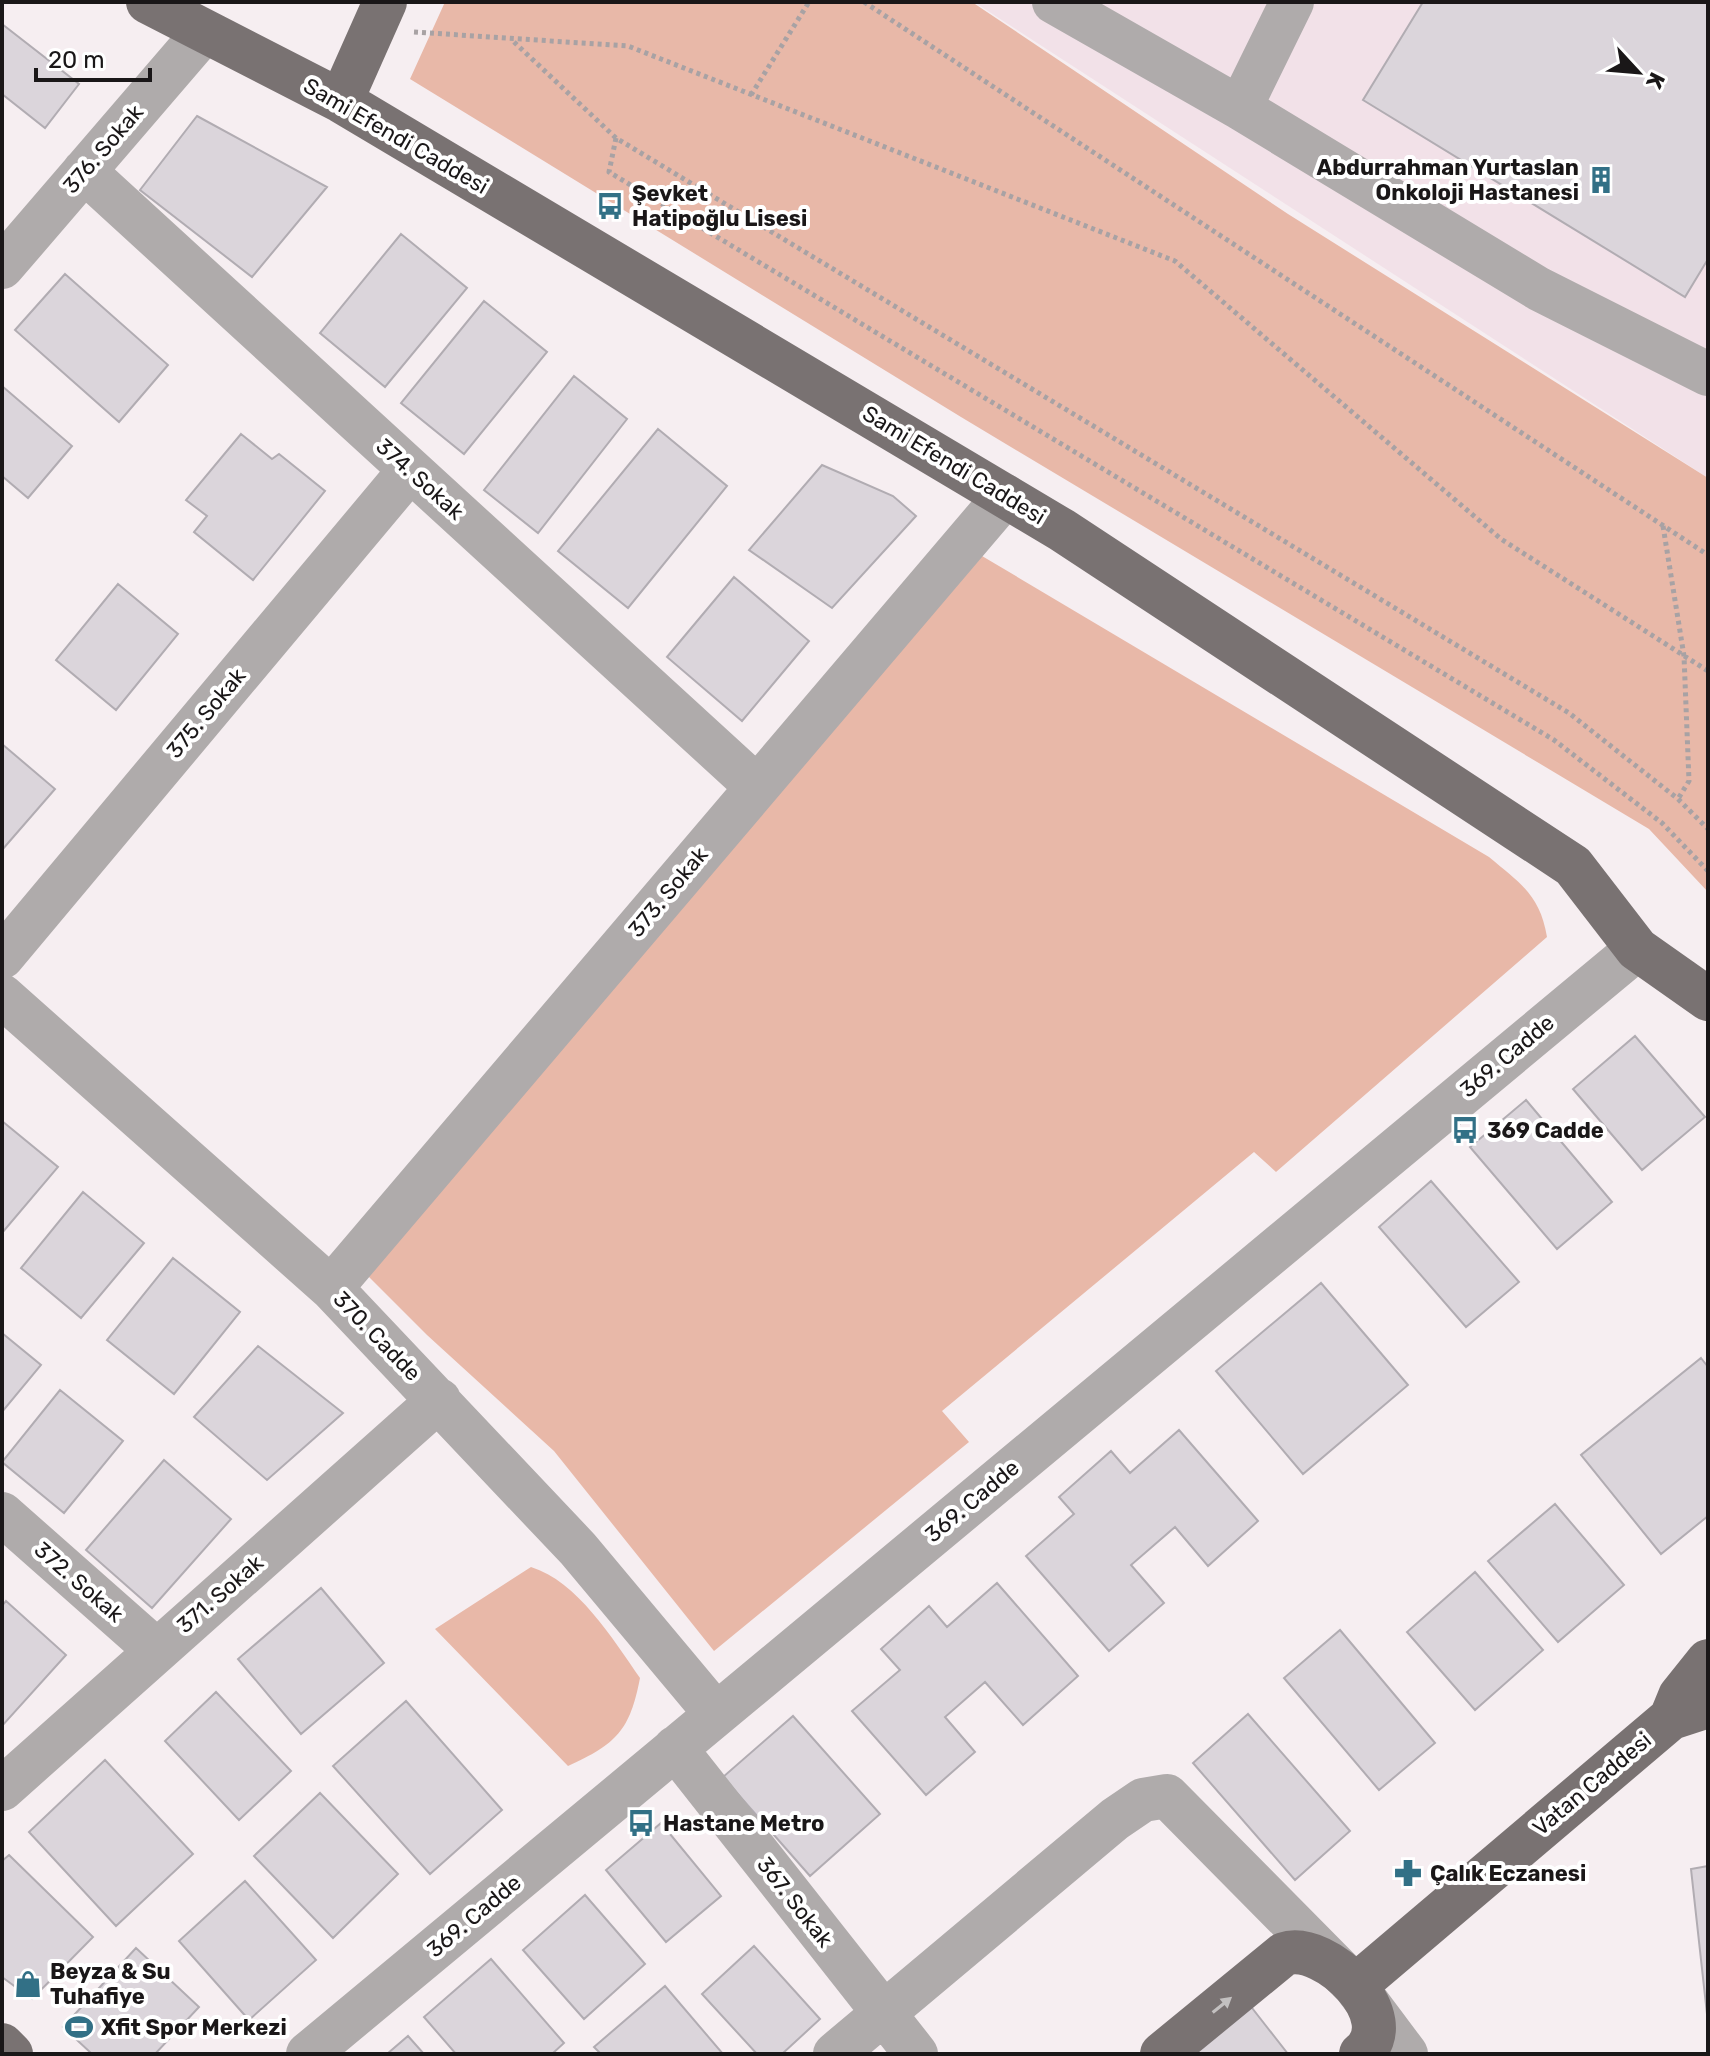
<svg xmlns="http://www.w3.org/2000/svg" width="1710" height="2056" viewBox="0 0 1710 2056" font-family="Rubik,sans-serif">
  <style>
    .built { fill: #f2e1e8 }
    .green { fill: #e8b8a8 }
    .building { fill: #dbd5db; stroke: #b1acb2; stroke-width: 2 }
    .lines { fill: none; stroke-linecap: round; stroke-linejoin: round }
    .path { stroke: #a8a2a4; stroke-width: 5; stroke-dasharray: 4 4; stroke-linecap: butt }
    .minor { stroke: #afabab; stroke-width: 44 }
    .major { stroke: #797272; stroke-width: 44 }
    .oneway { fill: #c3c0c0 }
    .labels { text-anchor: middle; dominant-baseline: central; stroke-width: 8; stroke-linejoin: round; paint-order: stroke }
    .street-label { font-size: 22px; fill: #1a1718; stroke: #fff }
    .poi-label { font-size: 22px; font-weight: bold; fill: #1a1718; stroke: #fff; text-anchor: start }
  </style>
  <rect width="100%" height="100%" fill="#f6eef1"/>
  <path class="built" d="M974 2H1708V478Z"/>
  <path class="green" d="M445 2H972L1288 214 1708 478V892L1649 829 961 417 410 79Z
    M982 556 1489 857C1520 883 1540 895 1547 937L1276 1172 1254 1152 942 1411 969 1442 714 1651 554 1451 427 1335 365 1273Z
    M531 1567C577 1581 613 1639 640 1678 630 1730 617 1744 568 1766L435 1629Z"/>
  <path class="building" d="M1423 2H1708V259L1685 297 1363 100Z
    M2 24 79 84 45 128 2 94Z
    M197 116 327 187 252 277 140 190Z
    M401 234 467 288 385 387 320 333Z
    M65 274 168 365 119 422 15 330Z
    M484 301 547 352 464 454 401 403Z
    M574 376 627 419 538 533 484 490Z
    M2 386 72 446 28 498 2 476Z
    M658 429 727 486 628 608 558 551Z
    M241 434 272 459 279 454 325 491 253 580 194 532 207 516 186 500Z
    M822 465 893 496 916 516 832 608 749 550Z
    M734 577 809 641 742 721 667 657Z
    M118 584 178 634 116 710 56 660Z
    M2 744 55 789 2 850Z
    M1635 1036 1705 1117 1642 1170 1573 1089Z
    M1526 1100 1612 1202 1557 1249 1470 1147Z
    M2 1121 58 1167 2 1233Z
    M1431 1181 1519 1282 1466 1327 1379 1227Z
    M83 1192 144 1243 81 1318 21 1268Z
    M173 1258 240 1312 174 1394 107 1340Z
    M1321 1283 1408 1385 1303 1474 1216 1371Z
    M2 1333 41 1365 2 1412Z
    M258 1346 343 1413 267 1480 194 1417Z
    M1701 1358 1708 1367V1516L1661 1554 1581 1455Z
    M60 1390 123 1441 64 1513 2 1462Z
    M1179 1430 1258 1521 1208 1566 1175 1527 1131 1565 1164 1603 1109 1651 1026 1556 1074 1514 1059 1497 1111 1451 1130 1473Z
    M164 1460 231 1519 152 1608 86 1550Z
    M1555 1504 1624 1585 1558 1642 1488 1561Z
    M1475 1572 1543 1650 1475 1710 1407 1632Z
    M997 1583 1078 1676 1023 1725 985 1682 945 1717 975 1752 926 1795 852 1711 900 1670 881 1649 929 1606 947 1627Z
    M321 1588 384 1663 301 1734 238 1659Z
    M6 1601 66 1655 2 1726V1606Z
    M1340 1630 1435 1743 1379 1790 1284 1678Z
    M216 1692 291 1771 239 1820 165 1741Z
    M406 1701 502 1810 430 1874 333 1766Z
    M1248 1714 1350 1831 1295 1880 1193 1763Z
    M793 1716 880 1814 810 1876 723 1777Z
    M105 1760 193 1854 116 1926 29 1832Z
    M320 1793 398 1874 333 1938 254 1856Z
    M661 1823 721 1896 666 1942 606 1870Z
    M9 1855 93 1937 32 1999 2 1977V1861Z
    M1708 1866V2014H1707L1691 1869Z
    M245 1881 316 1960 249 2020 179 1941Z
    M585 1895 645 1964 584 2019 523 1950Z
    M754 1946 820 2019 782 2054H757L702 1994Z
    M136 1948 199 2007 155 2054H92L63 2027Z
    M491 1959 564 2043 552 2054H456L424 2017Z
    M1231 1981 1288 2054H1143Z
    M665 1986 723 2054H601L594 2047Z
    M408 2036 424 2054H387Z"/>
  <g class="lines">
    <path class="path" d="M864 2 1708 555
      M414 32 628 46 1175 261 1501 539 1708 671
      M514 42 616 138 1569 713 1678 799 1708 829
      M751 95 809 2
      M616 138 609 172 1554 740 1662 823 1708 871
      M1663 526 1684 656 1689 781 1678 799"/>
    <path class="minor" d="M1054 2 1240 108 1539 289 1708 374
      M1240 108 1292 2
      M84 171 757 787
      M2 267 204 32
      M2 957 410 470
      M2 996 331 1288 578 1549 716 1714
      M331 1288 1005 496
      M2 1514 156 1650
      M675 1748 916 2054
      M2 1789 439 1400
      M308 2054 1637 949
      M835 2054 1115 1819 1143 1800 1167 1796 1355 1986 1406 2054"/>
    <path class="major" d="M148 2 341 101 1062 530 1573 866 1637 949 1708 999
      M341 101 385 2
      M1671 1718 1680 1696 1708 1661
      M1355 1986 1671 1718 1708 1706
      M2 2045 11 2054
      M1162 2054 1284 1954C1326 1940 1405 2019 1361 2054"/>
  </g>
  <defs><path id="oneway-solid" d="M-6-.8H1V-3.2L6.5 0L1 3.2V.8H-6Z" transform="scale(2)"/></defs>
  <use class="oneway" href="#oneway-solid" transform="translate(1222 2005) rotate(-39)"/>
  <defs>
    <g id="building-bare" transform="scale(2.16)"><path d="M-4-6H4V6H1V3H-1V6H-4ZM-2.5-4.3h1.7v1.8h-1.7ZM.8-4.3h1.7v1.8H.8ZM-2.5-1h1.7V.8h-1.7ZM.8-1h1.7V.8H.8Z" fill="#327086" stroke="#fff" stroke-width="2.5" paint-order="stroke"/></g>
    <g id="bus-bare" transform="scale(2.16)"><path d="M-5-6H5V4H4V6H2V4H-2V6H-4V4H-5ZM-3.5-4V0h7V-4ZM-3.5 1.2v1.5H-2V1.2ZM2 1.2v1.5H3.5V1.2Z" fill="#327086" stroke="#fff" stroke-width="2.5" paint-order="stroke"/></g>
    <g id="pharmacy-bare" transform="scale(2.16)"><path d="M-2-6h4v4h4v4h-4v4h-4v-4h-4v-4h4Z" fill="#327086" stroke="#fff" stroke-width="2.5" paint-order="stroke"/></g>
    <g id="shop-bare" transform="scale(2.16)"><path d="M-5-2.5h2.3a2.7 3.5 0 0 1 5.4 0H5L5.5 6h-11ZM-1.5-2.5h3a1.5 2.3 0 0 0-3 0Z" fill="#327086" stroke="#fff" stroke-width="2.5" paint-order="stroke"/></g>
    <g id="stadium-bare" transform="scale(2.16)"><path d="M0-5a6.5 5 0 1 0 0 10a6.5 5 0 1 0 0-10ZM-3.5-1.8h7v3.6h-7Z" fill="#327086" stroke="#fff" stroke-width="2.5" paint-order="stroke"/></g>
  </defs>
  <g fill-rule="evenodd">
    <use href="#building-bare" x="1601" y="180"/>
    <use href="#bus-bare" x="610" y="206"/>
    <use href="#bus-bare" x="1465" y="1130"/>
    <use href="#bus-bare" x="641" y="1823"/>
    <use href="#pharmacy-bare" x="1408" y="1873"/>
    <use href="#shop-bare" x="28" y="1984"/>
    <use href="#stadium-bare" x="79" y="2027"/>
  </g>
  <g class="labels">
    <g class="street-label">
      <text transform="translate(396 136) rotate(30)">Sami Efendi Caddesi</text>
      <text transform="translate(103 149) rotate(-49)">376. Sokak</text>
      <text transform="translate(954 465) rotate(31)">Sami Efendi Caddesi</text>
      <text transform="translate(420 479) rotate(42)">374. Sokak</text>
      <text transform="translate(206 713) rotate(-50)">375. Sokak</text>
      <text transform="translate(668 892) rotate(-50)">373. Sokak</text>
      <text transform="translate(1507 1056) rotate(-40)">369. Cadde</text>
      <text transform="translate(377 1336) rotate(46)">370. Cadde</text>
      <text transform="translate(972 1501) rotate(-40)">369. Cadde</text>
      <text transform="translate(79 1582) rotate(41)">372. Sokak</text>
      <text transform="translate(220 1594) rotate(-41)">371. Sokak</text>
      <text transform="translate(1592 1784) rotate(-40)">Vatan Caddesi</text>
      <text transform="translate(795 1902) rotate(52)">367. Sokak</text>
      <text transform="translate(474 1916) rotate(-40)">369. Cadde</text>
    </g>
    <g class="poi-label">
      <text x="1579" y="167" text-anchor="end">Abdurrahman Yurtaslan<tspan x="1579" dy="25">Onkoloji Hastanesi</tspan></text>
      <text x="632" y="193">Şevket<tspan x="632" dy="25">Hatipoğlu Lisesi</tspan></text>
      <text x="1487" y="1130">369 Cadde</text>
      <text x="663" y="1823">Hastane Metro</text>
      <text x="1430" y="1873">Çalık Eczanesi</text>
      <text x="50" y="1971">Beyza &amp; Su<tspan x="50" dy="25">Tuhafiye</tspan></text>
      <text x="101" y="2027">Xfit Spor Merkezi</text>
    </g>
  </g>
  <rect width="1710" height="2056" fill="none" stroke="#1a1718" stroke-width="8"/>
  <g transform="translate(1638 72) rotate(116)" stroke="#ffffff" stroke-width="6" paint-order="stroke">
  <path d="M0-6L14 30L0 20L-14 30Z" fill="#1a1718"/>
  <text y="-12" font-size="22" font-weight="bold" text-anchor="middle" fill="#1a1718">K</text>
  </g>
  <path d="M36 68v12h114v-12" fill="none" stroke="#1a1718" stroke-width="4"/>
  <text x="48" y="68" font-size="24" fill="#1a1718" stroke="#ffffff" stroke-width="6" paint-order="stroke">20 m</text>
</svg>
